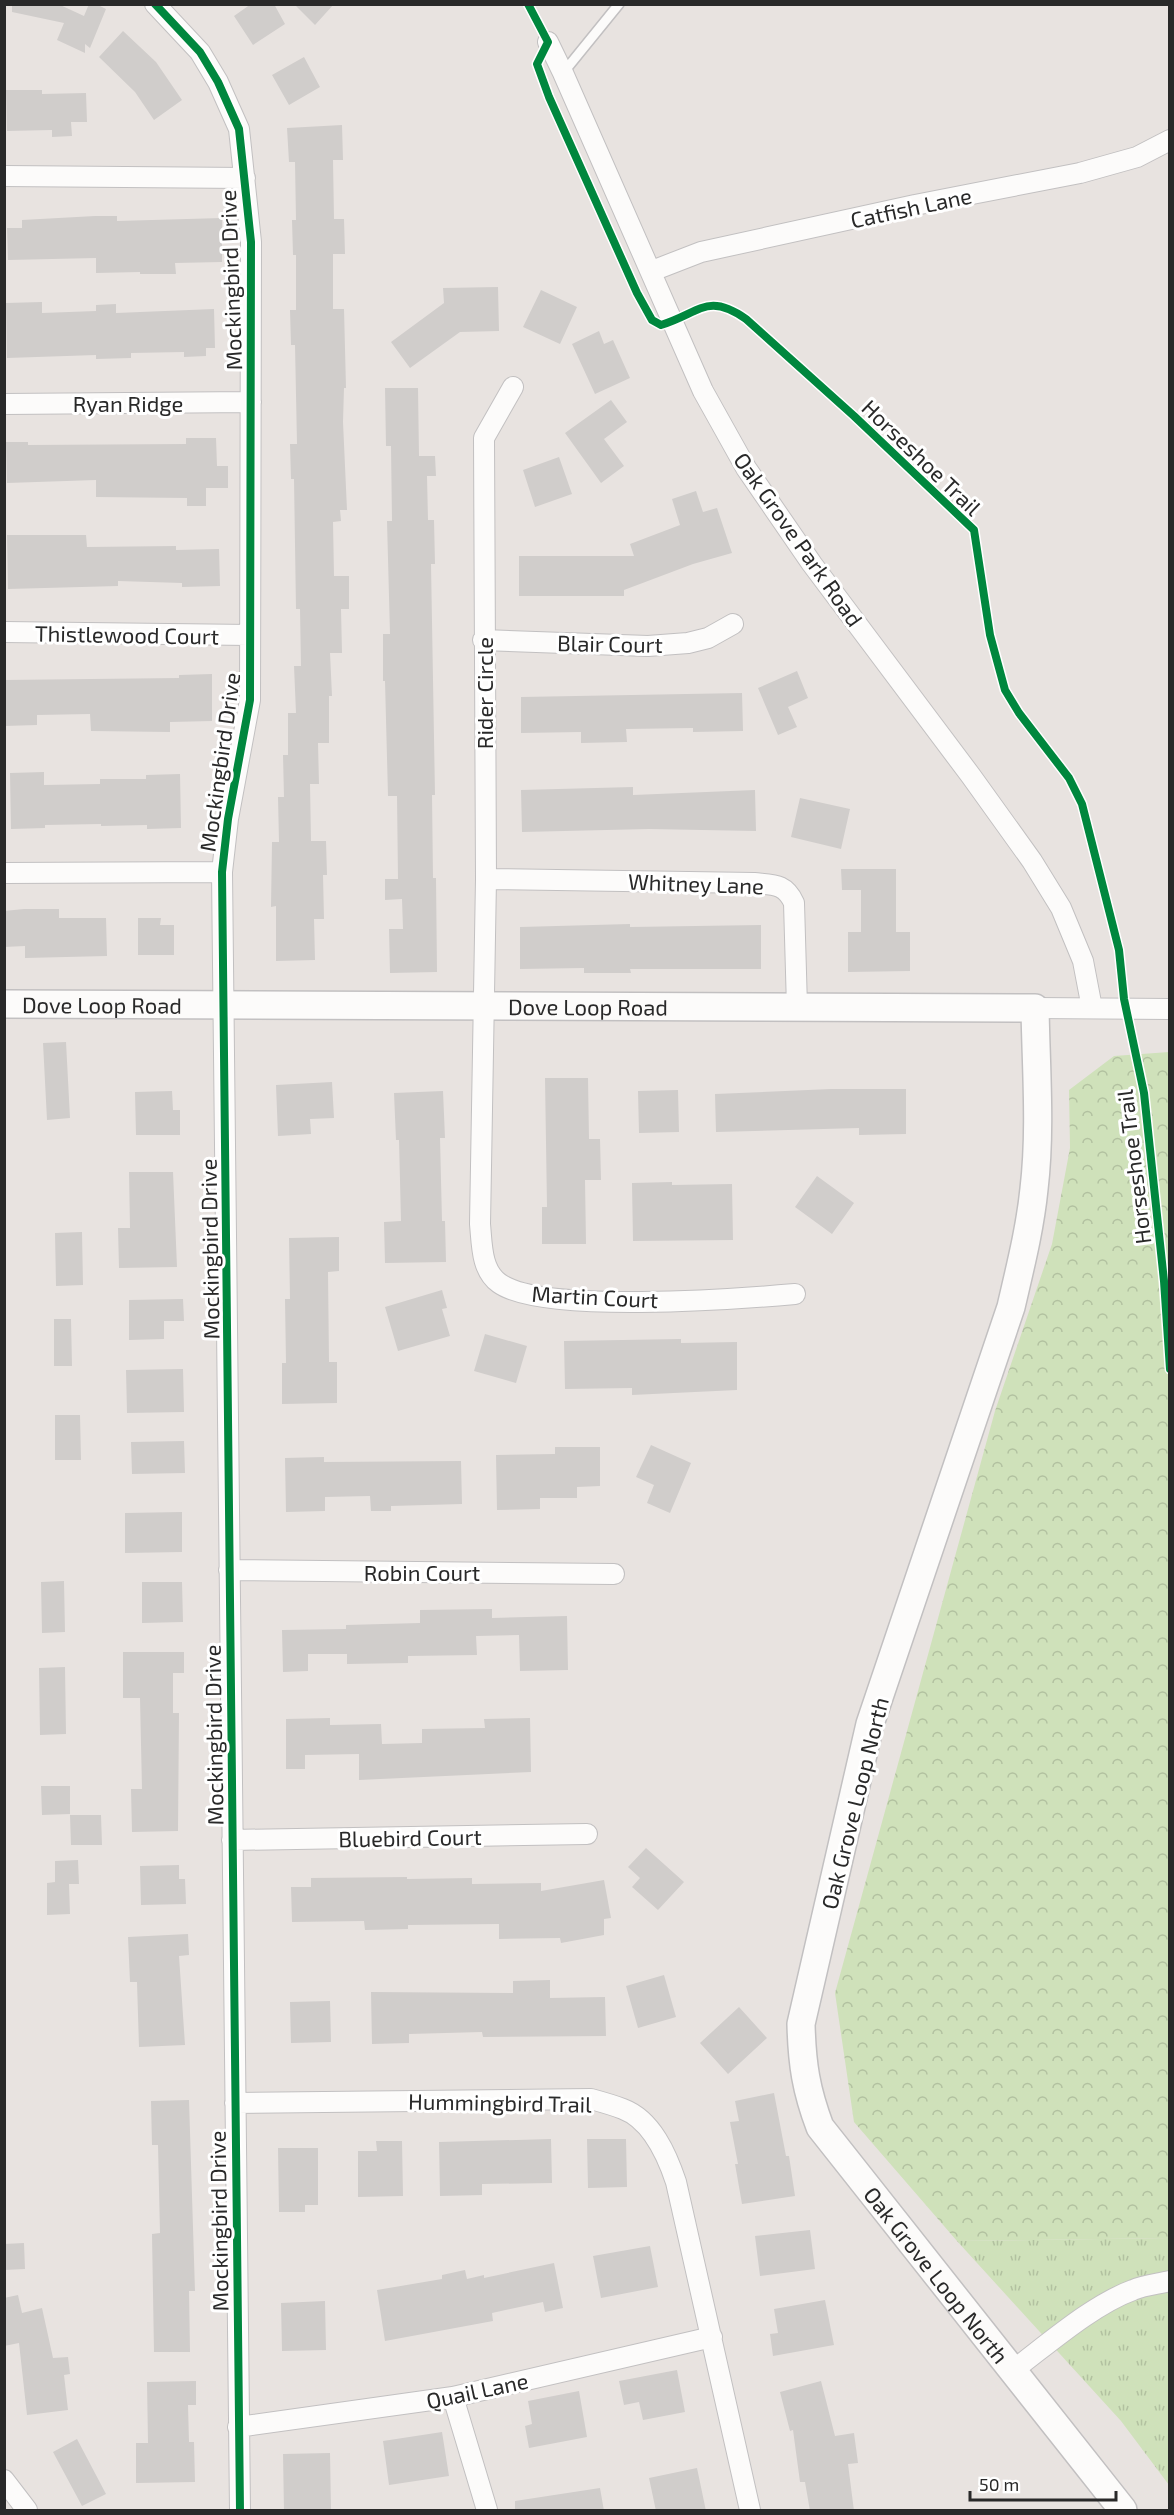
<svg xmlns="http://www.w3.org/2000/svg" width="1174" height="2515" viewBox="0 0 1174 2515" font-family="'Exo 2',sans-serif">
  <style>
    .forest { fill: url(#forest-crowns) }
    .park { fill: url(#park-tufts) }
    .building { fill: #d0cdcb }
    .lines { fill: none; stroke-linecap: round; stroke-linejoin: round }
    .lane-casing { stroke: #c2c0c1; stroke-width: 12 }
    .street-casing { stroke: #c2c0c1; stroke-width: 22 }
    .secondary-casing { stroke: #c2c0c1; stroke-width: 30 }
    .lane { stroke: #fcfbfa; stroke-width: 9 }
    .street { stroke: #fcfbfa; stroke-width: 20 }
    .secondary { stroke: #fcfbfa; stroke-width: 27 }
    .cycleway-casing { stroke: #fff; stroke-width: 11 }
    .cycleway { stroke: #00873e; stroke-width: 8 }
    .labels { text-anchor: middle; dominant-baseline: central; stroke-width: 6; stroke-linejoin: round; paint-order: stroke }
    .street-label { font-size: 22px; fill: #292929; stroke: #fff }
  </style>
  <defs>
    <pattern id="forest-crowns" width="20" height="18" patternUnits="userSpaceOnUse" patternTransform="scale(1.5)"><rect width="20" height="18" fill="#cfe1ba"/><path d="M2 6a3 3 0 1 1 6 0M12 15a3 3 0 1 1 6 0" fill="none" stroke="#b2c1a0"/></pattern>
    <pattern id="park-tufts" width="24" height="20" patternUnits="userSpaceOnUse" patternTransform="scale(1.5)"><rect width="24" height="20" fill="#cfe1ba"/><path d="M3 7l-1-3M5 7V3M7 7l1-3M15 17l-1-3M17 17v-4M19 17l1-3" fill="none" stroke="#b2c1a0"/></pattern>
  </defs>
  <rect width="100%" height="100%" fill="#e8e3e0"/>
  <path class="forest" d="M1169 1052V2238L957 2241 854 2122 835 1993 995 1411 1052 1244 1070 1148 1069 1090 1114 1056Z"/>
  <path class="park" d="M1169 2238V2485L1121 2421 957 2241Z"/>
  <path class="building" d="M12 4H58L84 16 89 4H96L106 9 90 48 85 44V53L57 40 64 23 12 12Z
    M251 4H274L285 24 253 45 234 16Z
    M294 4H334L315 25Z
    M123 31 156 62 182 100 154 120 135 92 99 57Z
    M304 57 320 87 289 105 272 75Z
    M6 90H42V94L86 93 87 122H71L72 136 52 137V130L7 131Z
    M342 125 343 160H333L334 219H344L345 254H333V309H344L346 388H344L343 422 347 510H340L341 521 333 522 334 576H349V609H341L342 653H330L332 696H329V743H318L319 784H310L311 841H326L327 875H323L324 919H314L315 960 276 961V906L271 907 272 842H279L278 797H284L283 755H288V713H296L294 666H301L300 609H296L294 479H291L290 444H297L295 345H291L290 310H296V255H293L292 220H296L295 162H289L287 128Z
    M95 216H117V221L222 218V262L175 263 176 274H140V272L96 273V258L8 260 7 228H22V220Z
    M498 287 499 331 460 332 410 368 391 342 444 303 443 288Z
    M541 290 577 307 560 344 523 327Z
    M42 302V313L96 311V305L116 304V313L214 309 215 348H206V356L184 357V352L131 353V358L96 359V355L7 358 6 303Z
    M599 331 604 344 613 340 630 378 595 394 572 344Z
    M385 388H418L419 456H435L436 476H427L428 520H434L435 564H431L435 795H432L433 878H436L437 972 390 973 389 929H403L402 899 385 900V879H398L397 796H388L385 681H383V634H390L387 521H392L391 446H386Z
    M611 400 627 422 604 439 624 466 601 483 565 433Z
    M186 438H216L217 466H228V488H206V506H187V498L96 497V480L7 483 6 442H28V445L186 444Z
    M559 457 572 494 535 507 523 470Z
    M696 491 703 512 717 508 732 553 693 564 624 590V596H519V556H634L630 544 680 525 672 499Z
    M7 535H86L87 547 176 546V550L219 549 220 586 182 587V583L118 581V586L8 589Z
    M797 671 808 698 788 707 797 727 778 735 758 688Z
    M212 674V721L170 722V732L91 731 90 714 37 715V725L4 726V680L179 678V675Z
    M742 693 743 731 693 732V728L626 729 627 742 581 743V732L521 733V697Z
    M44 772V785L100 784V779H146V775L180 774 181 828 147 829V825L101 826V824L45 825V828L11 829 10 773Z
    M633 787V795L755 790 756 831 649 829 522 832 521 790Z
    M800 798 850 809 841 849 791 837Z
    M841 869H896V932H910V971L848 972V932H861V890H842Z
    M24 909H59V918H106L107 956 25 958V946L4 947V911Z
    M138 918H161L160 925H174V955H138Z
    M630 924V927L761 925V969H630L631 973H584V968L520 969V927Z
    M66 1042 70 1118 47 1120 43 1043Z
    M545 1078H588L589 1139H600L601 1180H585L586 1244H542V1207H547Z
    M332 1082 334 1118 310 1119 311 1134 278 1136 276 1085Z
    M831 1089H906V1134L859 1135V1128L716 1132 715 1094Z
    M678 1090 679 1132 639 1133 638 1091Z
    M172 1091 173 1110H180V1135H136L135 1092Z
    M443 1091 445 1138H440L442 1221H445L446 1262 385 1263 384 1222 401 1221 399 1140H396L394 1093Z
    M129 1172H173L177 1267 119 1268 118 1228H130Z
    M817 1176 854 1203 832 1234 795 1207Z
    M672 1182V1185L732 1184 733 1240 633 1241 632 1183Z
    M82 1232 83 1285 56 1286 55 1233Z
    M339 1237V1271L328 1272 329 1362H337V1403L282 1404V1363H286L285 1299H290L289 1238Z
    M442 1290 447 1308 442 1309 450 1336 398 1351 385 1307Z
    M183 1299 184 1321H164V1339L129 1340V1300Z
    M54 1319H71L72 1366H54Z
    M485 1334 527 1346 516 1383 474 1371Z
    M681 1339V1343L737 1342V1390L632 1395V1388L565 1389 564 1341Z
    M183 1369 184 1412 127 1413 126 1370Z
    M55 1415H80L81 1460H55Z
    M184 1441 185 1473 132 1474 131 1442Z
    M651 1445 691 1463 670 1513 647 1503 654 1485 636 1477Z
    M555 1447H600V1486L577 1487V1498H540V1509L497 1510 496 1455 555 1454Z
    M324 1457V1462L461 1461 462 1504 391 1506V1511H371L370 1496 325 1497V1511L286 1512 285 1458Z
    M182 1512V1552L125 1553V1513Z
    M64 1581 65 1632 42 1633 41 1582Z
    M142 1582H182L183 1622 142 1623Z
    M492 1609V1618L567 1616 568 1670 520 1671 519 1635 476 1636 477 1655 408 1656V1663L347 1664V1654H308V1671L283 1672 282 1630 346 1629V1625L420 1623V1610Z
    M123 1652H184V1673H173V1713H179L178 1831 132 1832 131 1789H142L140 1698H123Z
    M65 1667 66 1734 40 1735 39 1668Z
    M330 1718V1725L381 1724 382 1744 422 1743V1729L485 1728 484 1719 530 1718 531 1772 359 1780V1754L305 1755V1769H286V1719Z
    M41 1786H70V1814L42 1815Z
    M70 1815H101L102 1845H71Z
    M646 1848 684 1882 658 1910 632 1887 640 1878 628 1867Z
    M78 1860 79 1884H69L70 1914 47 1915V1883L55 1882V1861Z
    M179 1865V1879H185L186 1904 141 1905 140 1866Z
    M407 1877V1879L472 1878V1884L541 1883V1891L604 1880 611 1918 604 1919V1935L561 1943 560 1938 499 1939V1924L408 1925V1929L365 1930 364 1921 292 1922 291 1887H311V1878Z
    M188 1934 189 1955 179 1956 185 2045 139 2047 137 1982H130L128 1937Z
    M664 1975 676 2017 638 2028 626 1986Z
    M550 1980V1998L605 1997 606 2036 483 2037 482 2032 409 2034V2043L372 2044 371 1992 513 1993V1981Z
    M330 2001 331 2042 291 2043 290 2002Z
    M739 2007 767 2038 728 2074 700 2043Z
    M774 2093 786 2156H789L795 2196 742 2204 735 2164H738L730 2122 739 2121 735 2101Z
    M189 2100 195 2291H189L190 2352H154L152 2234 160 2233 158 2145H152L151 2101Z
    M551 2139 552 2183 482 2184V2195L440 2196 439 2142Z
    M587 2139H626L627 2187 588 2188Z
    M376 2141H402L403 2196 358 2197V2151H377Z
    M278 2148H318V2205H305V2212H279Z
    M810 2230 815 2269 760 2276 755 2236Z
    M24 2243 25 2269 4 2270V2244Z
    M650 2246 658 2287 601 2298 593 2256Z
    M554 2263 563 2308 545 2312 543 2302 492 2313 493 2321 385 2341 377 2290 442 2279V2275L465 2270 467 2279 484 2275V2278Z
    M18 2295 22 2313 42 2308 53 2358 68 2357 70 2374 64 2375 68 2410 27 2415 19 2343 4 2346V2298Z
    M825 2300 834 2345 773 2356 770 2334 778 2333 774 2309Z
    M325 2301 326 2350 282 2351 281 2303Z
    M677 2370 685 2412 643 2420 639 2402 624 2405 619 2381Z
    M196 2381V2405H188L189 2442H194L195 2482 136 2483V2443H148L147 2382Z
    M821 2381 835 2436 854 2433 858 2463 848 2464 854 2511H810L805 2482H800L793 2430 790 2431 780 2392Z
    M579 2391 587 2437 529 2448 525 2426 532 2424 528 2401Z
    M442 2432 449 2476 389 2485 383 2441Z
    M77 2439 106 2494 82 2506 53 2452Z
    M330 2453 331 2510 284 2511 283 2454Z
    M697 2468 706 2511H656L649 2478Z
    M600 2488 604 2511H515V2501Z"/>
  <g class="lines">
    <g class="lane-casing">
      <path id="lane" d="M563 73 619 4"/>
    </g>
    <g class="street-casing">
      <path id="street" d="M155 4 200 52 218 82 239 129 251 242 250 700 228 819 222 872 240 2510
        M548 42 563 73 703 391 746 468 812 564 971 776 1032 861 1061 908 1083 961 1092 1008
        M4 176 245 178
        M652 271 701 252 915 205 1080 173 1137 157 1170 140
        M513 387 484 438 486 879 480 1224C482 1244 481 1270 499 1283 541 1314 738 1299 795 1294
        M4 404 251 402
        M4 632 250 635
        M483 640 648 646 688 643 708 638 733 624
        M4 873 222 872
        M486 879 754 883C773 885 785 883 794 903L797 1007
        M1035 1008 1170 1009
        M229 1570 614 1574
        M232 1840 587 1834
        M235 2103 591 2099C602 2102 613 2105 623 2109 652 2120 667 2155 676 2182L750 2510
        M1012 2371C1047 2345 1092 2305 1133 2290 1144 2285 1158 2284 1170 2281
        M453 2397 487 2510
        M238 2427 453 2397 712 2337
        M4 2480 27 2510"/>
    </g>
    <g class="secondary-casing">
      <g id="secondary">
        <path id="s1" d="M4 1004 1035 1008C1036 1068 1041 1130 1034 1189 1030 1229 1020 1268 1011 1307L870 1724 801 2024C802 2064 806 2090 820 2127L1123 2510"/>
      </g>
    </g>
    <use href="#lane" class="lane"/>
    <use href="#street" class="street"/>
    <use href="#secondary" class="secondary"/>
    <g class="cycleway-casing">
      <path id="cycleway" d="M155 4 200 52 218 82 239 129 251 242 250 700 228 819 222 872 240 2510
        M528 4 548 42 537 64 549 97 637 293 652 320 661 325C700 313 707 292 746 319L854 416 974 530 990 635 1005 690 1019 713 1069 778 1082 804 1119 950 1124 999 1144 1093 1164 1281 1170 1369"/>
    </g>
    <use href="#cycleway" class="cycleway"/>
  </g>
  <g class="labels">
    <g class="street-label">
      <text transform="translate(911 207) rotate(-12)">Catfish Lane</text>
      <text transform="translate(230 280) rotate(-92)">Mockingbird Drive</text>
      <text x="128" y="403">Ryan Ridge</text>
      <text transform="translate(922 457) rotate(44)">Horseshoe Trail</text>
      <text transform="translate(799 539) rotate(55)">Oak Grove Park Road</text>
      <text transform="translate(127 634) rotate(1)">Thistlewood Court</text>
      <text transform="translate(610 643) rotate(1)">Blair Court</text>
      <text transform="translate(484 693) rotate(-90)">Rider Circle</text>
      <text transform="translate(219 762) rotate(-82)">Mockingbird Drive</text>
      <text transform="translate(696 883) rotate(2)">Whitney Lane</text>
      <text stroke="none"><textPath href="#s1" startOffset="98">Dove Loop Road</textPath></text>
      <text stroke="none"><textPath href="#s1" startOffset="584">Dove Loop Road</textPath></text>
      <text transform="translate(1133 1167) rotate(-97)">Horseshoe Trail</text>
      <text transform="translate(209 1249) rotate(-91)">Mockingbird Drive</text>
      <text transform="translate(595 1296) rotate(3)">Martin Court</text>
      <text x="422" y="1572">Robin Court</text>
      <text transform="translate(213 1735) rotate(-91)">Mockingbird Drive</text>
      <text transform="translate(854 1803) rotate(-76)">Oak Grove Loop North</text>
      <text transform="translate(410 1837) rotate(-1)">Bluebird Court</text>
      <text transform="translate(500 2102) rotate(1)">Hummingbird Trail</text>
      <text transform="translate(218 2221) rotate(-91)">Mockingbird Drive</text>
      <text stroke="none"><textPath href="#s1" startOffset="2374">Oak Grove Loop North</textPath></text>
      <text transform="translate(477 2390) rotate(-12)">Quail Lane</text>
    </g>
  </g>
  <rect width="1174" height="2515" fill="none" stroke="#292929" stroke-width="12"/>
  <path d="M970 2491v9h146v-9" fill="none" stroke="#292929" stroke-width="3"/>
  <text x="979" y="2491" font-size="18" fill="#292929" stroke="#ffffff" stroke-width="4.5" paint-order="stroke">50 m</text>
</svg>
